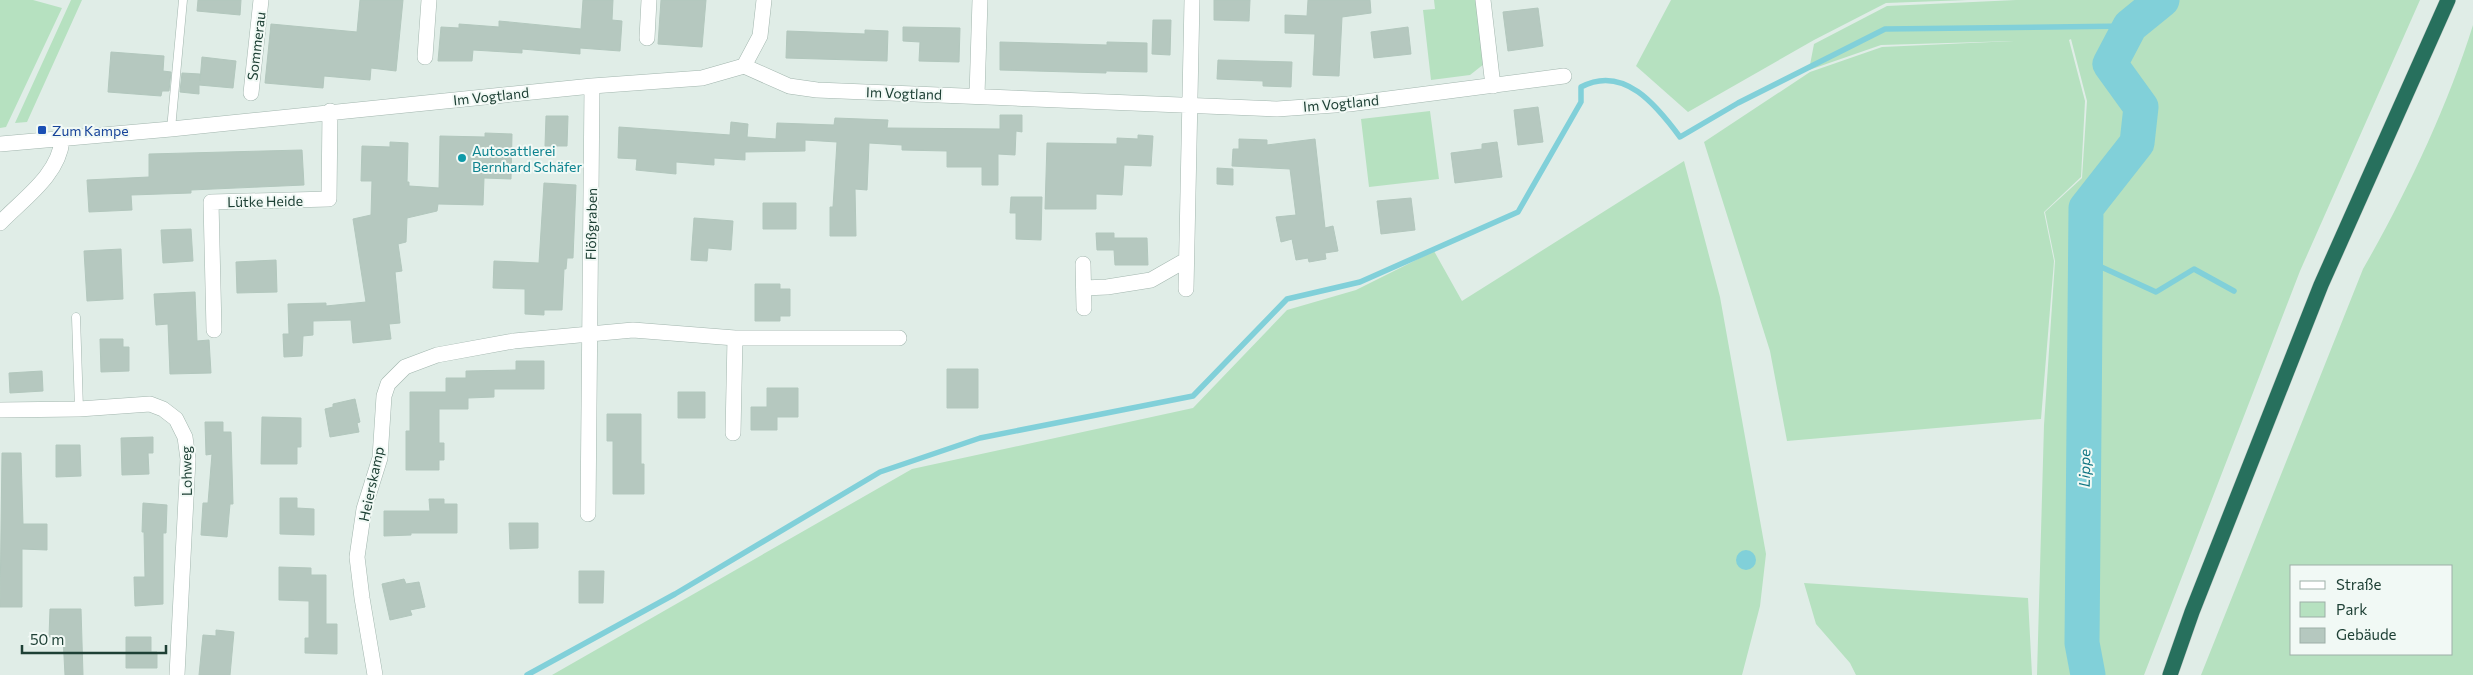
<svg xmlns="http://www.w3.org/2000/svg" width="2473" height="675" viewBox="0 0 2473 675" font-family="Commissioner,sans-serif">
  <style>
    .green { fill: #b6e1c0; fill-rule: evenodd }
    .water { fill: #81d0d9 }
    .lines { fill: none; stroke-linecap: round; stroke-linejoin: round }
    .stream { stroke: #81d0d9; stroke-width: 5.5 }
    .river { stroke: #81d0d9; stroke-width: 35 }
    .building { fill: #b5c8bf; stroke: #b2c7bd }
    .lane-casing { stroke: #a2b6ae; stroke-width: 9 }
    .street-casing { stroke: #a2b6ae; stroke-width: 16 }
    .highway-casing { stroke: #c0cac6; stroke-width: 16 }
    .lane { stroke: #fff; stroke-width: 8 }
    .street { stroke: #fff; stroke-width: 15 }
    .highway { stroke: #27705d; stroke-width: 15 }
    .transit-dot { fill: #1a4fb4; stroke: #f1f9f5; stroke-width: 2 }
    .culture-dot { fill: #0f9aa8; stroke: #f1f9f5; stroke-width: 2 }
    .labels { text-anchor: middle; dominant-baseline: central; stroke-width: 4; stroke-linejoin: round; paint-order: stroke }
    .street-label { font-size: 14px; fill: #1e4035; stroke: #f1f9f5 }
    .transit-label { font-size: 14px; fill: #164399; stroke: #f1f9f5; text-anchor: start }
    .culture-label { font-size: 14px; fill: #0d838f; stroke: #f1f9f5; text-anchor: start }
    .water-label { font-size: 15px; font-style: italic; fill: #117683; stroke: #f1f9f5 }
  </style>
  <rect width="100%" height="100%" fill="#e0ede7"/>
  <path class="green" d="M0 0H33L62 8 6 127 0 128Z
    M71 0H82L27 122 15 123Z
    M1434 0H1477L1484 64 1470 75 1431 80 1423 10 1435 9Z
    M1671 0H1968L1886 3 1814 40 1688 112 1636 66Z
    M2016 0H2420L2300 271 2144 675H2037L2044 425 2055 261 2045 212 2082 178 2087 101 2071 39 2069 40 2085 101 2081 177 2044 212 2054 261 2041 419 1787 441 1770 351 1704 142 1810 72 1882 47 2014 41 1881 45 1809 70 1814 44 1887 6Z
    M2473 25V675H2201L2363 269C2406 194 2447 108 2473 25ZM2292 566H2452V654H2292Z
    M1430 111 1439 179 1369 187 1361 119Z
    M1684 161 1720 297 1766 554 1760 606 1742 675H552L912 469 1193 408 1287 310 1356 290 1434 251 1462 301Z
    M1804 583 2028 598 2032 675H1856L1850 663 1816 624Z"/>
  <path class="water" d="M1736 560a10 10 0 1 1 20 0a10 10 0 1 1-20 0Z"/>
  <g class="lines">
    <path class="stream" d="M2086 260 2156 292 2194 269 2234 291
      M527 675 675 594 880 472 980 438 1193 396 1287 299 1360 282 1518 212 1581 102V87C1624 64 1657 106 1680 137L1738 103 1885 29 2130 26"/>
    <path class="river" d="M2088 675 2082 643 2086 208 2137 143 2141 107 2110 64 2130 26 2162 0"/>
  </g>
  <path class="building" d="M198 0H241L240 15 197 11Z
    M360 0H403L396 71 371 68 370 80 324 76 323 88 265 83 271 24 357 32Z
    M583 0H613L612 20 622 21 620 51 580 48V54L522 49V53L473 50 472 61H438L441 27 459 28V24L499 27V21L581 29Z
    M661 0H706L702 47 658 44Z
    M1214 0H1250L1249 21 1214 20Z
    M1308 0H1370L1371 13 1342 17 1339 76 1313 75 1315 34 1285 33V15L1307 16Z
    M1538 8 1543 46 1508 51 1503 12Z
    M1153 20H1171L1170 55 1152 54Z
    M903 27 960 28 959 62 919 61 920 42 903 41Z
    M1408 27 1411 54 1374 58 1371 32Z
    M865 30 888 31 887 61 786 58 787 31 865 34Z
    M1000 42 1107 45V42L1147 43V72L1106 71V73L1000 70Z
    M111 52 164 56 163 71 171 72 169 91H162L161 96 108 92Z
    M202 57 236 61 233 88 199 85V94L180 92 182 73 200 74V81Z
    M1218 60 1292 62 1291 87 1263 86V81L1217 79Z
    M1538 107 1543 142 1518 145 1514 110Z
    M1000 115H1022V132L1016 131 1015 155 998 154V185H982V167H947V151L902 150V145L869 143 867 190 855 189 856 236H830V207H833L837 142 805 140V151L745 152V160L714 158V165L676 162V174L636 170 637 159 618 158 619 127 730 135 731 122 748 124 747 137 776 139 777 123 834 125 835 118 888 120 887 128 1000 129Z
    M546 116H568L567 146H545Z
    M485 133 512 134 511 179 484 178 483 205 438 204 437 211 407 218 406 242 398 244 402 271 395 272 400 323 389 324 391 339 353 343 351 320 313 321V335L303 336 302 356 284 357 283 334H289L288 304 326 303V306L366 302 353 219 371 215 372 181H361L362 146 390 147V142L408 143 407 182H409V186L439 188 440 136 485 137Z
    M1138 135 1153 136 1151 166 1124 165 1122 195 1096 194V209H1045L1047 143 1117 144V138L1138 139Z
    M1239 139 1267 140V145L1315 139 1325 228 1333 226 1338 251 1325 253 1326 259 1309 262 1308 258 1296 260 1292 239 1281 242 1276 217 1296 215 1290 169 1232 166 1233 149H1239Z
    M1497 142 1502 177 1455 183 1451 153 1482 149V144Z
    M302 150 304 185 191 190V193L131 195 132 210 89 212 87 180 149 177V154Z
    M1217 168 1233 169V185L1217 184Z
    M544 183 576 185 573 258H567L566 269H564L562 310H544V315L525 314V289L493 288 494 261 539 263Z
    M1011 197H1042L1041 240 1016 239V213H1010Z
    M1411 198 1415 230 1381 234 1377 201Z
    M763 203H796V229H763Z
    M694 218 733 221 731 250 708 248 707 261 691 260Z
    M191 229 193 261 163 263 161 230Z
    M1096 233H1114V238H1147L1148 265H1115L1114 250H1097Z
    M121 249 123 299 87 301 84 251Z
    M276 260 277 292 237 293 236 262Z
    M755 284H780V289H790V316H780V321H755Z
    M195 292 197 341 209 340 211 373 170 374 168 324 156 325 154 294Z
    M100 339H123V347H129V371L101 372Z
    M516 361H544V389H494V397L468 398V409H439V443H444V460H439V470H406V431H410V392H446V378H466V371L516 370Z
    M947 369H978V408H947Z
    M42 371 43 391 10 393 9 373Z
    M767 388H798V417H777V430H751V407H767Z
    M678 392H705V418H678Z
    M355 399 360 422 357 423 359 432 330 437 325 409 333 407V404Z
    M607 414H641V464H644V494H613V441H607Z
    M262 417 301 418V447H297V464H261Z
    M205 422H223V432H231L233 504H230L227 537 201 535 203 503H208L212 454 206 455Z
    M153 437V453H148L149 474 122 475 121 438Z
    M56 445H80L81 476 56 477Z
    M2 453H21L23 524H47V550L22 549V607H0Z
    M280 498H297V508L314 509V535L280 534Z
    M429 499H444V504H457V533H411V535L384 536V511H430Z
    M143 503 167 505 166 533H163V604L135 606 134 577H145L144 532H142Z
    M509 523H538V548L510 549Z
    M279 567 311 568V575H326V624H337V654L305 653V638H309V601L279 600Z
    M579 571H604L603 603H579Z
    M404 579 406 584 419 582 425 607 410 610 412 615 390 620 382 584Z
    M50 609H81L83 675H65L63 637H49Z
    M216 630 234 632 230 675H199L203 635 216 636Z
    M126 637H151V652H157V668H126Z"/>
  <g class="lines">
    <g class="lane-casing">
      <path id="lane" d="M171 129 183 0
        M76 317 79 409"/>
    </g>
    <g class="street-casing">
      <path id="street" d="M1483 0 1493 86
        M647 38 649 0
        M425 57 429 0
        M744 66 760 36 764 0
        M251 93 261 0
        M977 95 980 0
        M0 144 171 129 592 86 702 78 744 66 789 86 817 90 1277 109 1349 104 1564 76
        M0 223C23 199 59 175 62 140
        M1083 264 1084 308
        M1084 288 1107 287 1151 280 1186 260
        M1186 289 1192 0
        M214 330 211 202 329 199 330 111
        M0 410 79 409 150 404 163 409 176 419 185 437 188 459 177 675
        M733 433 735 338
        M588 514 592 86
        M375 675 362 598 357 557 364 509 380 458 384 396 388 384 405 367 437 355 514 341 633 330 735 338H899"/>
    </g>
    <g class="highway-casing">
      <path id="highway" d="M2170 675 2192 612 2321 285 2448 0"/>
    </g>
    <use href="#lane" class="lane"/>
    <use href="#street" class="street"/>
    <use href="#highway" class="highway"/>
  </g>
  <rect class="transit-dot" x="37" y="125" width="10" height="10" rx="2.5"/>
  <circle class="culture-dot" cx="462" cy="158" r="5"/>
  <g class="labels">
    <g class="street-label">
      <text transform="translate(256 46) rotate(-83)">Sommerau</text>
      <text transform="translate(904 93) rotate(2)">Im Vogtland</text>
      <text transform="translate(491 96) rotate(-6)">Im Vogtland</text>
      <text transform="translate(1341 103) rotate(-5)">Im Vogtland</text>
      <text transform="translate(265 201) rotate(-1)">Lütke Heide</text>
      <text transform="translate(591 224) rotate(-89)">Flößgraben</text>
      <text transform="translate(186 471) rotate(-91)">Lohweg</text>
      <text transform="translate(371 484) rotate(-78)">Heierskamp</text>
    </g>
    <g class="transit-label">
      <text x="52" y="130">Zum Kampe</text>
    </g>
    <g class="culture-label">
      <text x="472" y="150">Autosattlerei<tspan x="472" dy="16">Bernhard Schäfer</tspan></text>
    </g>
    <g class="water-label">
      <text transform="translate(2084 468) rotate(-89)">Lippe</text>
    </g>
  </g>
  <rect x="2290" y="565" width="162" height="90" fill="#f1f9f5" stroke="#9dafa8"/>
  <rect x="2300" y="581" width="25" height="8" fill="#ffffff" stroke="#9dafa8"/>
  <text x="2336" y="590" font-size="15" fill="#1e4035">Straße</text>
  <rect x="2300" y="602" width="25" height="15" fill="#b6e1c0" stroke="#9dafa8"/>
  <text x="2336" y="615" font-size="15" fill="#1e4035">Park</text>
  <rect x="2300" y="628" width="25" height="15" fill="#b5c8bf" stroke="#9dafa8"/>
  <text x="2336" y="640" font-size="15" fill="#1e4035">Gebäude</text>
  <path d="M22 645v8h144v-8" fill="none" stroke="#1e4035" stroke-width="2.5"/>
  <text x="30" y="645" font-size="15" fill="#1e4035" stroke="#f1f9f5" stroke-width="4" paint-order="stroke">50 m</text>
</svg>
